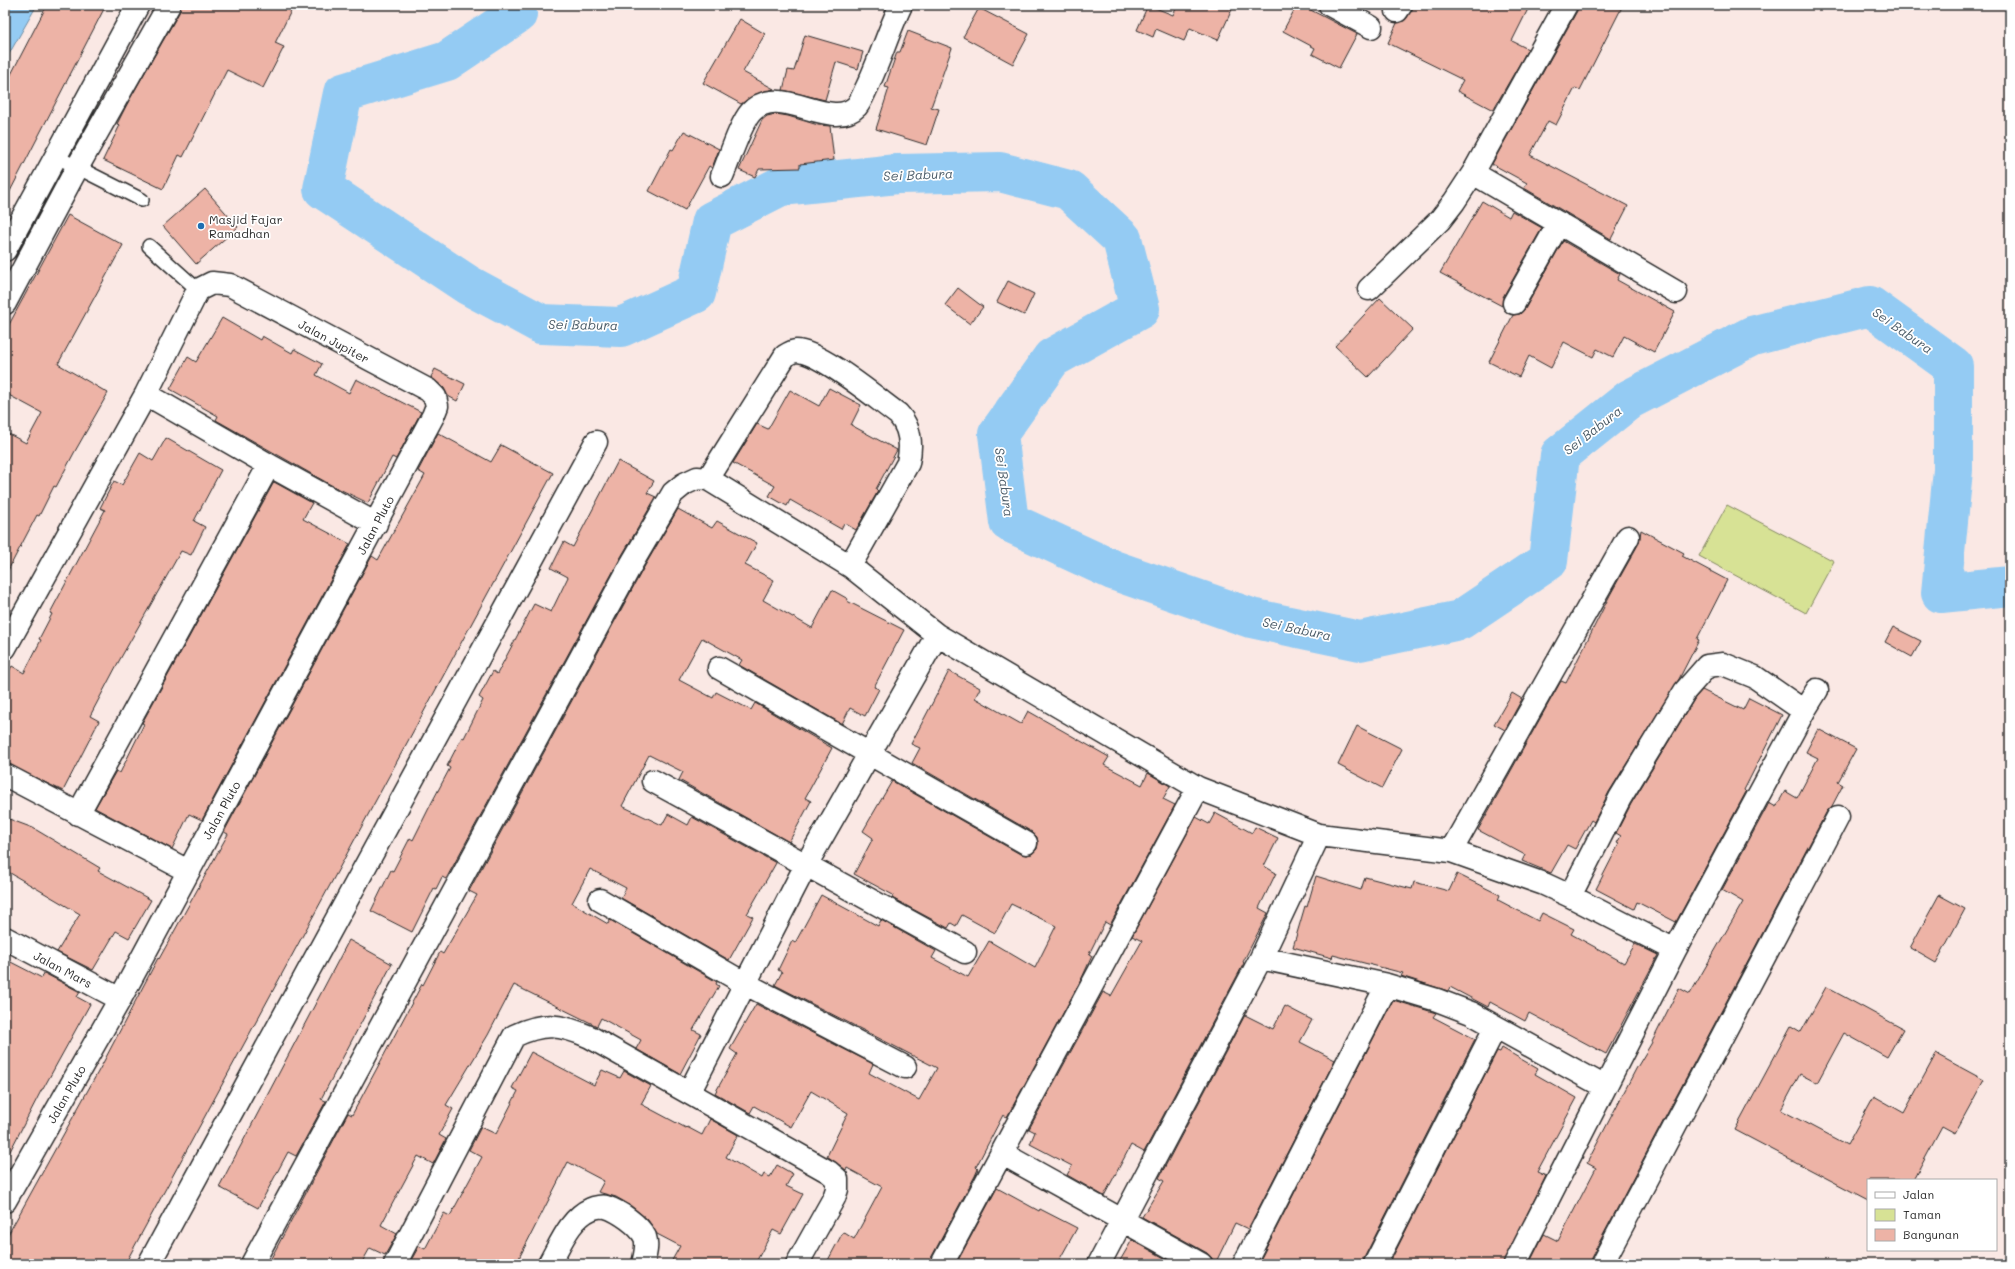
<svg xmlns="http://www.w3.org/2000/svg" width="2015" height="1269" viewBox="0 0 2015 1269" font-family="Mali,sans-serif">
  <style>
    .green { fill: #d7e295; stroke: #818660 }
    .water { fill: #94cbf3; stroke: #6a8ba3 }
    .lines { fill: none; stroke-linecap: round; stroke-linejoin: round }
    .river { stroke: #94cbf3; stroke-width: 40 }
    .building { fill: #edb3a6; stroke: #2b2b2b }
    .service-casing { stroke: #2b2b2b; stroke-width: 16 }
    .minor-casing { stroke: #2b2b2b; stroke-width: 25 }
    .service { stroke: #fff; stroke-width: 13 }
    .minor { stroke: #fff; stroke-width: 22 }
    .poi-dot { fill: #1f6fb2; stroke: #fff; stroke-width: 1.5 }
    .labels { text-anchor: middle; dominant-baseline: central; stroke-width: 3.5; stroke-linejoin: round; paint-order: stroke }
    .poi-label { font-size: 12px; fill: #2b2b2b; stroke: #fff; text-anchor: start }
    .street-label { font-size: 12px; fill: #2b2b2b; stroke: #fff }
    .water-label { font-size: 13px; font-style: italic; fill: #4a5b67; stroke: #fff }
  </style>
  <rect width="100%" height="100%" fill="#fae8e4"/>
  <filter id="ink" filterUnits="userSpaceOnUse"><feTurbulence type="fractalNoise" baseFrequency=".025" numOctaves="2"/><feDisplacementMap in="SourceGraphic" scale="8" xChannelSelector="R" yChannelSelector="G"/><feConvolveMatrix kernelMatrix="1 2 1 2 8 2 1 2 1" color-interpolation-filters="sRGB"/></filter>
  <g filter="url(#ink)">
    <path class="green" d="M1727 505 1834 561 1806 613 1699 556Z"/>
    <path class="water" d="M5 5H37L5 61Z"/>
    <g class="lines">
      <path class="river" d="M516 5 517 14 447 61 343 93 323 189 468 285 541 324 621 327 696 293 712 221 781 186 897 174 1000 172 1069 190 1122 239 1140 309 1052 358 998 434 1009 522 1113 570 1251 618 1360 641 1460 620 1548 561 1560 455 1630 399 1752 336 1870 306 1953 366V470L1941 593 2010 586"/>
    </g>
    <path class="building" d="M47 5H106L5 201V86Z
      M181 5H294L275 43 284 47 263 88 227 70 183 157 179 155 163 189 103 160 120 125 117 124 127 104 180 11Z
      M1148 5 1173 15 1178 5H1234L1218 40 1190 28 1184 41 1156 29 1153 37 1137 30Z
      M1297 5H1301L1357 34 1339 68 1312 54 1315 48 1283 31Z
      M1413 5H1530L1512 41 1528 49 1493 110 1457 91 1463 80 1388 43 1397 23 1407 18Z
      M1578 5H1623L1580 90 1575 88 1556 125 1548 121 1530 155 1628 206 1611 239 1524 188 1527 183 1492 164 1577 11Z
      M979 8 1029 34 1013 64 963 37Z
      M740 19 765 34 743 72 774 89 756 94 741 104 703 83Z
      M908 31 952 48 931 107 939 109 927 145 876 129 889 88 885 87 897 52H900Z
      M805 35 863 52 858 69 836 62 825 100 783 90 788 70 794 71Z
      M776 114 788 116 818 125 830 126 834 160 800 164V168L759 169 755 177 739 170 762 120 767 116Z
      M684 131 719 149 712 168 709 166 685 210 649 191 671 149 673 150Z
      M205 189 238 227 196 264 163 226Z
      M1482 201 1509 217 1512 211 1542 228 1503 297 1502 306 1440 273Z
      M68 215 123 245 58 364 108 393 74 453 56 487 54 486 39 516 37 515 5 576V432L26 443 42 413 5 393V332Z
      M1563 241 1620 274 1617 280 1675 312 1654 352 1624 336 1613 357 1597 349 1593 357 1564 342 1551 368 1529 356 1519 377 1489 362 1513 315 1520 314 1525 309Z
      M1008 281 1034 294 1024 315 997 302Z
      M958 288 983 307 970 324 945 305Z
      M1380 298 1413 329 1368 377 1335 346Z
      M222 318 260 340 262 336 292 353 294 349 322 364 316 375 349 393 356 379 421 412 396 459 392 457 368 503 331 485 216 420 218 416 170 389 188 357 196 362Z
      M435 369 465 384 457 401 448 396 444 388 431 377Z
      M829 388 861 405 851 425 897 450 876 489 878 491 856 530 844 523 841 529 790 500 787 506 769 496 775 486 733 463 757 424 768 429 790 390 819 406Z
      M438 433 491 462 501 445 553 473 125 1264H5V1240L103 1063 158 958 159 959 228 834 224 832 372 556 378 560 425 475 418 471Z
      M166 438 221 470 194 521 205 527 191 555 181 551 119 661 90 716 99 721 63 791 5 763V678L12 666 24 673 41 640 39 639 52 614 50 613 105 510 100 508 114 481 122 485 140 453 153 461Z
      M618 461 654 481 647 493 656 497 621 557 446 879 442 877 436 889 434 888 412 932 371 911 391 870 393 871 410 838 413 840 432 802 450 768 447 766 462 737 464 738 483 700 479 697 493 671 497 674 534 604 551 612 568 577 551 568 564 542 573 547Z
      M274 482 312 503 303 519 350 544 202 820 189 814 172 849 95 808 116 771 120 773 144 724 142 723Z
      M678 509 712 528 717 521 757 543 745 565 774 580 763 600 812 628 832 590 848 599 847 601 904 630 874 687 879 689 865 716 850 708 842 724 739 665 742 660 702 638 679 680 713 698 716 692 751 710 755 703 832 748 805 798 811 801 789 842 679 780 683 772 649 755 622 806 662 825 668 814 688 825 692 817 776 863 747 914 753 917 729 960 621 898 626 888 590 869 572 903 608 924 610 920 717 982 716 984 719 986 693 1030 701 1034 680 1074 636 1049 641 1040 601 1018 597 1026 514 985 488 1035 446 1105 453 1109 439 1135 446 1139 433 1164 418 1156 381 1225 397 1234 385 1255 370 1248 361 1264H268L348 1113 352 1115 422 984 423 985 440 952 443 954 477 895 469 891 643 569Z
      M1641 530 1684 553 1682 556 1727 580 1697 639 1699 640 1679 679 1609 792 1594 822 1591 820 1575 849 1567 845 1551 873 1522 861 1525 855 1478 830 1561 681 1566 683 1610 595 1639 543Z
      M1893 627 1921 641 1912 657 1885 642Z
      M949 671 980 688 975 698 1021 724 1028 711 1109 757 1104 765 1142 785 1148 773 1170 786 1163 799 1175 805 1110 925 1105 922 1089 954 1092 956 1081 980 1007 1117 1003 1115 976 1167 978 1169 975 1176 931 1258 930 1264H826L843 1232 854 1239 882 1187 847 1168 846 1170 827 1156 848 1113 811 1091 791 1127 754 1106 750 1113 715 1093 737 1054 730 1049 756 1004 873 1064 869 1073 919 1100 937 1068 775 985 782 972 778 970 792 941 795 943 821 895 878 926 881 920 936 951 932 958 968 977 989 941 1035 968 1056 926 1011 904 995 933 962 915 956 926 951 923 948 928 892 898 893 895 854 874 873 838 863 831 892 781 1020 854 1026 855 1032 854 1037 849 1038 843 1037 837 1032 832 912 763 920 748 911 744Z
      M1702 690 1743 710 1749 698 1782 715 1744 790 1746 792 1676 922 1637 902 1634 909 1596 889 1619 844 1617 843 1621 836 1616 833 1631 804 1695 698Z
      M1512 693 1522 699 1505 730 1494 724Z
      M1357 726 1402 749 1382 788 1338 765Z
      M1818 729 1856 749 1838 782 1843 785 1832 806 1827 811 1591 1258 1590 1264H1529L1544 1234 1558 1241 1596 1168 1587 1163 1636 1069 1651 1044 1679 988 1690 994 1743 902 1722 890 1769 803 1776 807 1785 791 1797 798 1818 758 1806 752Z
      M1215 813 1252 833 1255 827 1278 838 1264 866 1276 873 1259 908 1268 913 1243 962 1244 963 1144 1152 1131 1145 1104 1196 1067 1175 1072 1166 1030 1144 1035 1132 1029 1129 1103 992 1111 996 1142 941 1132 936 1196 817 1209 824Z
      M9 819 33 828 100 868 98 871 151 900 129 938 116 931 93 970 57 952 80 914 5 870V829Z
      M1457 874 1500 895 1498 900 1538 921 1542 913 1574 929 1571 934 1624 963 1635 944 1658 955 1606 1054 1529 1013 1525 1021 1490 1002 1488 1007 1450 987 1448 991 1401 976 1403 973 1333 955 1332 958 1293 947 1305 906 1307 907 1316 876 1361 890 1365 877 1412 889 1414 882 1449 891Z
      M1939 895 1965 909 1936 963 1910 948Z
      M349 940 392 964 321 1099 326 1101 296 1156 288 1152 258 1208 219 1187Z
      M5 959 42 978 44 973 80 992 77 997 90 1004 43 1089H42L5 1161Z
      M1826 987 1903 1029 1887 1057 1844 1033 1817 1083 1800 1074 1781 1110 1847 1145 1874 1096 1904 1113 1936 1054 1984 1080 1955 1133 1942 1126 1913 1180H1868V1200L1735 1130 1791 1026 1801 1032Z
      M1393 1000 1436 1013 1433 1017 1475 1039 1364 1258 1363 1264H1258Z
      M1285 1006 1312 1020 1300 1042 1335 1060 1248 1229 1235 1223 1215 1264H1213L1212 1258 1207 1253 1142 1217 1164 1181 1159 1178 1245 1015 1273 1029Z
      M1502 1048 1538 1069 1535 1074 1577 1098 1537 1172 1546 1176 1503 1264H1389L1497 1051 1500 1052Z
      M531 1052 594 1085 602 1070 620 1078 624 1071 651 1086 641 1104 686 1128 687 1127 702 1135 710 1119 738 1135 726 1157 762 1178 764 1174 770 1177 777 1165 793 1174 786 1186 803 1194 781 1234 773 1230 755 1264H670L680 1246 657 1234 648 1220 630 1205 616 1197 598 1192 604 1181 568 1162 516 1264H409L419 1246 425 1249 444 1213 450 1216 482 1157 469 1150 481 1127 496 1134 518 1091 512 1088Z
      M997 1188 1039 1211 1040 1209 1077 1228 1057 1264H956Z
      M1132 1240 1175 1264H1118Z"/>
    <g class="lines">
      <g class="service-casing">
        <path id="service" d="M55 156 142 200
          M149 246 198 290"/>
      </g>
      <g class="minor-casing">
        <path id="minor" d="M1330 5 1371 27
          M1397 11 1401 5
          M1473 173 1676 292
          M722 176C729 160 740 124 751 112 779 81 831 133 857 106 861 101 864 93 867 87 880 60 888 32 901 5
          M5 250 138 5
          M1369 289 1440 220 1454 202 1473 173 1566 5
          M5 303 77 168 169 5
          M1514 303 1559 223
          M146 394 269 465 376 524
          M708 479 785 356C788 354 793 351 796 351 820 351 877 399 898 414 911 428 912 445 908 463L850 566
          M5 648 146 394 198 290 212 283 230 285 428 390 435 397 437 406 433 416 120 999 5 1201
          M719 668 1026 843
          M5 775 188 871
          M653 781 965 952
          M78 814 269 465
          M1451 851 1628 537
          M1570 896 1620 798 1685 691 1707 666 1723 664 1755 677 1804 711
          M600 900 744 983 905 1067
          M5 938 120 999
          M1261 958 1387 985 1437 1000 1471 1013 1605 1087
          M689 1093 806 865 937 635
          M1003 1154 1201 1264
          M149 1264 596 442
          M252 1264 632 563 673 493 684 484 697 478 708 479 850 566 937 635 1198 788 1319 835 1451 851 1544 884 1570 896 1675 950
          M395 1264 514 1036C544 1022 560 1024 590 1037L829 1172 837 1179V1189L834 1198 797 1264
          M549 1264C560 1245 570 1218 591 1209 595 1207 603 1206 606 1207 619 1211 639 1225 645 1237 648 1246 645 1255 643 1264
          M942 1264 1198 788
          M1099 1264 1261 958 1319 835
          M1244 1264 1387 985
          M1375 1264 1495 1028
          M1515 1264 1675 950 1804 711 1817 690
          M1602 1264 1838 817"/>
      </g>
      <use href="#service" class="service"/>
      <use href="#minor" class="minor"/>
    </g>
  </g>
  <circle class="poi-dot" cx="201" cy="226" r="4"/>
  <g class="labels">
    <g class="poi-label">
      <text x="209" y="219">Masjid Fajar<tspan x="209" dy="14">Ramadhan</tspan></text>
    </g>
    <g class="street-label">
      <text transform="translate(334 341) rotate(28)">Jalan Jupiter</text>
      <text transform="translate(375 525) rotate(-62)">Jalan Pluto</text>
      <text transform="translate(221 810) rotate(-61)">Jalan Pluto</text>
      <text transform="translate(63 969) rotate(28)">Jalan Mars</text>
      <text transform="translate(66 1094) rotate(-60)">Jalan Pluto</text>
    </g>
    <g class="water-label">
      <text transform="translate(918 174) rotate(-2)">Sei Babura</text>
      <text transform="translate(583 324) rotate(1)">Sei Babura</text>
      <text transform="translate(1903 330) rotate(35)">Sei Babura</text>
      <text transform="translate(1592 430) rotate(-38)">Sei Babura</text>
      <text transform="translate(1005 482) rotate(82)">Sei Babura</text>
      <text transform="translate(1297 628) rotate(12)">Sei Babura</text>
    </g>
  </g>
  <rect width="2015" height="1269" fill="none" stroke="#fff" stroke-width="20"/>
  <rect x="10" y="10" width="1995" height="1249" fill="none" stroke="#2b2b2b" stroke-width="1.5" filter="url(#ink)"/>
  <rect x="1867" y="1179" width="130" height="72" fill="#ffffff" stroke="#aaaaaa"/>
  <rect x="1875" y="1192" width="20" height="6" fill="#ffffff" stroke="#aaaaaa"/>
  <text x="1903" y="1199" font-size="12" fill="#2b2b2b">Jalan</text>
  <rect x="1875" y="1209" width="20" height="12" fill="#d7e295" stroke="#aaaaaa"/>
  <text x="1903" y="1219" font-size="12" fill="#2b2b2b">Taman</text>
  <rect x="1875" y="1229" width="20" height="12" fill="#edb3a6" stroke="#aaaaaa"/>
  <text x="1903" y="1239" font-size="12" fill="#2b2b2b">Bangunan</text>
</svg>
